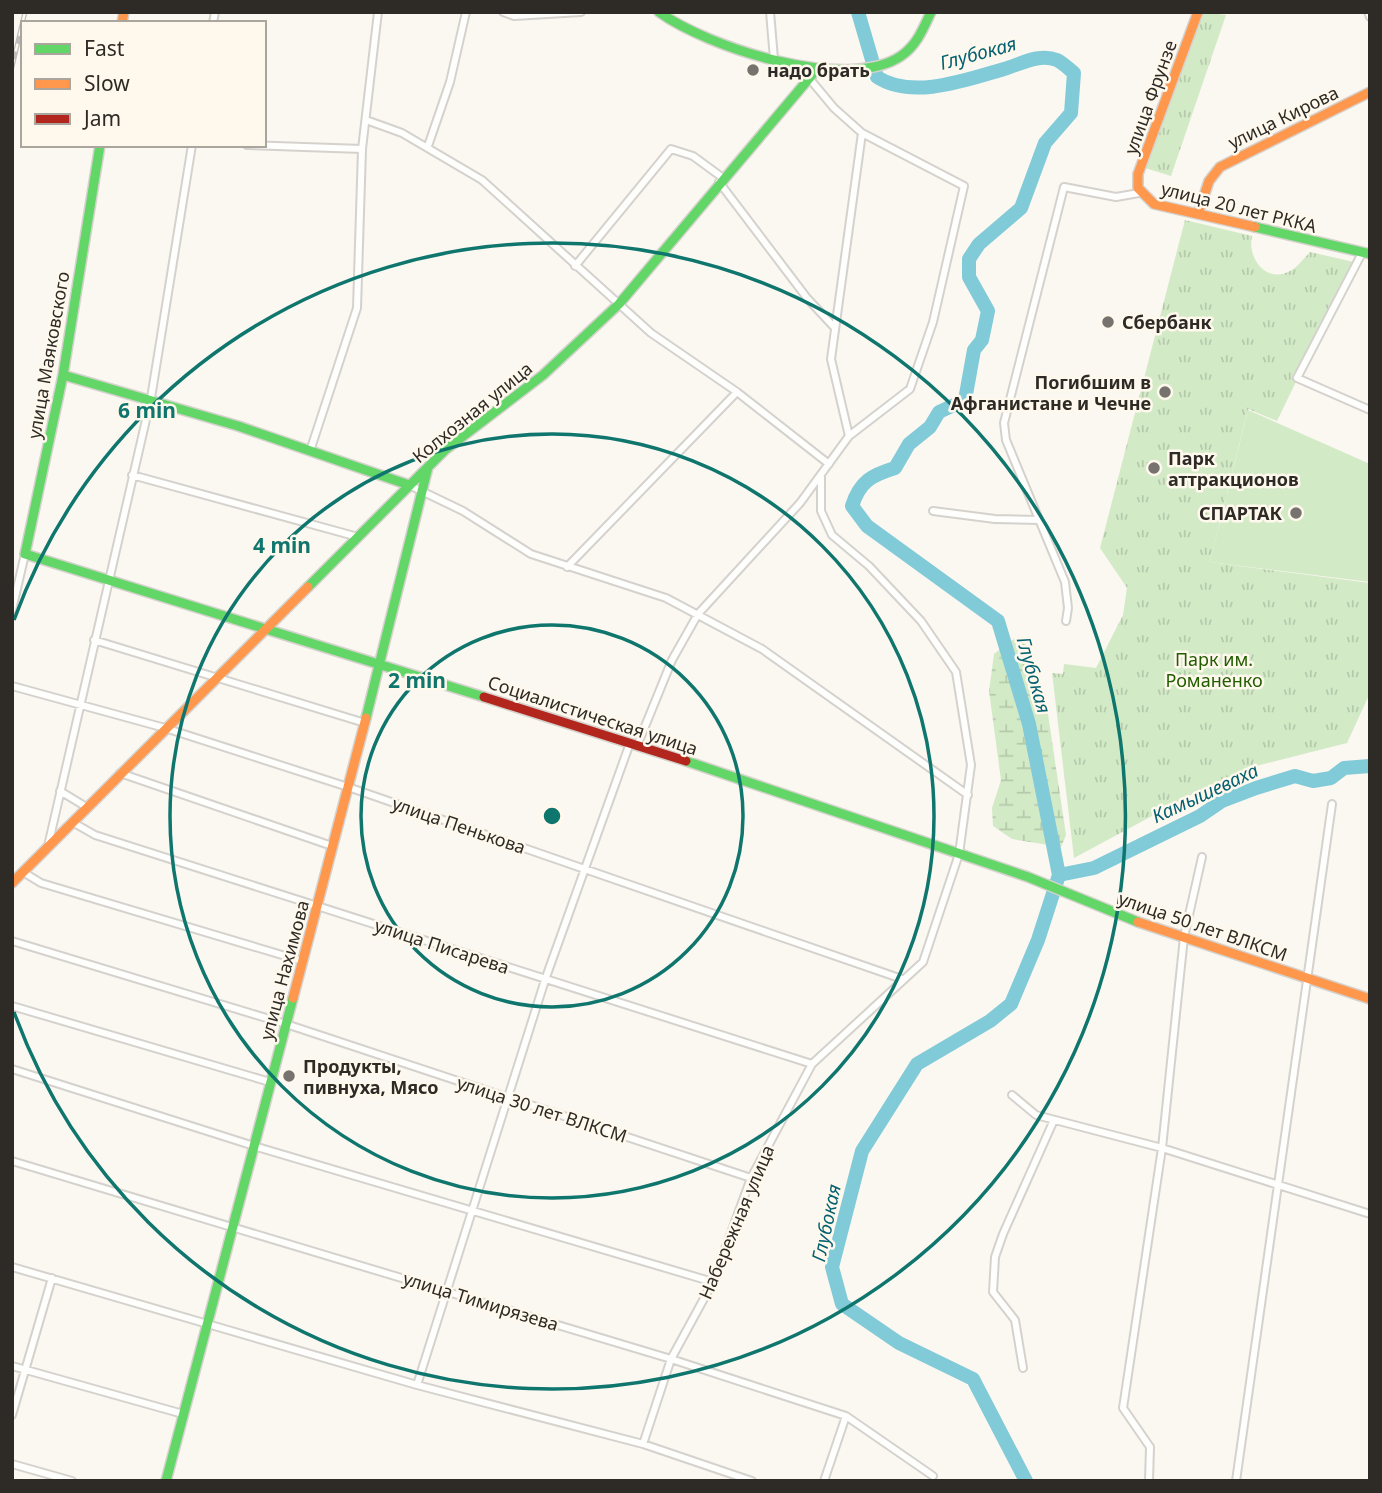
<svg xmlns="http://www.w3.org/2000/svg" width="1382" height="1493" viewBox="0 0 1382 1493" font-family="'Noto Sans',sans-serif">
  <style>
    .green { fill: #d3eac7 }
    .wetland { fill: url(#wetland-marsh) }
    .park { fill: url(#park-tufts) }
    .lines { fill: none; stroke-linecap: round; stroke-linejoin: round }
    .river { stroke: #81cad8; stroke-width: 14 }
    .street-casing { stroke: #d5d2cd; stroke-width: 10 }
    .fast-casing { stroke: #d5d2cd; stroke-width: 12 }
    .slow-casing { stroke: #d5d2cd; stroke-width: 12 }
    .jam-casing { stroke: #d5d2cd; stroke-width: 12 }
    .street { stroke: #fefefd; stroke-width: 6 }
    .fast { stroke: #63d668; stroke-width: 9 }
    .slow { stroke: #ff974d; stroke-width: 9 }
    .jam { stroke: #b3261e; stroke-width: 9 }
    .rail-casing { stroke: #bfbebc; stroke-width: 5 }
    .rail { stroke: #fff8ed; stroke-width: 2.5; stroke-dasharray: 8; stroke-linecap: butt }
    .ring { fill: none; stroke: #0f766e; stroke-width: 3.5 }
    .poi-dot { fill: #76726d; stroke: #fff8ed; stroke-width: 2.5 }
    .labels { text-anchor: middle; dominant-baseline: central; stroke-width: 5; stroke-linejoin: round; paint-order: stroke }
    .poi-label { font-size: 18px; font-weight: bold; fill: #2e2b26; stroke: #fff8ed; text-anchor: start }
    .street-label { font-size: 18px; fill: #2e2b26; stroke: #fff8ed }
    .park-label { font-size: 18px; fill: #225d00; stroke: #fff8ed }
    .water-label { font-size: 19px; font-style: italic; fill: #036171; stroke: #fff8ed }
    .centre { fill: #0f766e; stroke: #fff8ed; stroke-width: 3.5 }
    .ring-label { font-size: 21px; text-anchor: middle; font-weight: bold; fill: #0f766e; stroke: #fff8ed; stroke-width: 5; stroke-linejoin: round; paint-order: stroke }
  </style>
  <defs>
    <pattern id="wetland-marsh" width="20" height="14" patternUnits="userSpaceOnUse" patternTransform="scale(1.75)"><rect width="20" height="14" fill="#d3eac7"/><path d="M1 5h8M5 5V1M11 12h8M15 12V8" fill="none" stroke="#b5c9ab"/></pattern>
    <pattern id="park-tufts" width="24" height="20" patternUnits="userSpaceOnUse" patternTransform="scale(1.75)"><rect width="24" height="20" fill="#d3eac7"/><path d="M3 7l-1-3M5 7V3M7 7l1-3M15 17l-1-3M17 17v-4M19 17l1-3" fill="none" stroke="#b5c9ab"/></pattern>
  </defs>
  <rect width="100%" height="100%" fill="#fbf7f1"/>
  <path class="green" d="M1248 410 1370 464V582L1210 562Z"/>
  <path class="wetland" d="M1015 638 1026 645 1032 674 1045 694 1066 835 1061 847 1012 839 993 826 992 808 1001 780 989 691 994 654Z"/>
  <path class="park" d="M1202 12 1226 15 1171 176 1145 168Z
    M1185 220 1252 236C1247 258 1266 284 1290 271 1298 267 1304 258 1310 252L1354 262 1277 421 1248 409 1210 562 1370 583V693L1347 743 1260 765 1191 795 1074 858 1052 673 1063 674 1064 664 1096 668 1123 615 1127 588 1100 548Z"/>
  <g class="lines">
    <path class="river" d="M858 12 877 77C912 100 966 80 1004 69 1021 64 1039 53 1057 60 1063 63 1069 69 1074 73L1071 113 1045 143 1021 208 979 244 969 259V277L988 311 982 340 974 350 965 400 939 412 930 427 909 444 895 468C872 475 860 481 852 506L867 526 998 621 1029 724 1059 875 1038 940 1011 1004 990 1021 917 1064 862 1151 832 1267 842 1304 899 1343 973 1379 1026 1481
      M1059 875 1094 868 1200 816 1222 801 1256 788 1295 776 1313 781 1331 778 1344 768 1370 766"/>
    <g class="street-casing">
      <path id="street" d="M503 12 514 16 581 12
        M770 12 774 59
        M1368 12 1370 17
        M213 23 215 12
        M366 120 402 133 482 180 651 333 737 392 829 464
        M247 145 362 149
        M428 146 450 82 466 12
        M719 182 807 298 834 327
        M1362 253 1297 378 1370 410
        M575 266 671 149 693 156 723 178
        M849 436 831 359 862 133
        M311 448 357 308 362 149 378 12
        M132 475 358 537
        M409 485 463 511 531 554 666 598 762 649 968 795
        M933 511 995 519 1039 520
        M567 567 737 392
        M12 610 25 554
        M1066 621 1068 608 1065 582 1006 440 1004 423 1064 187 1116 197 1139 193
        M94 640 365 723
        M12 686 165 728 348 787 902 979
        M637 746 672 660 698 614 800 503 849 436 910 389 933 322 964 186 862 133 834 108 809 78
        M120 773 332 846
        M60 791 88 808
        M74 823 95 835 812 1064
        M48 846 151 398 192 145
        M23 872 41 883 302 961
        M12 941 286 1024 751 1178
        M12 1006 270 1082
        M12 1069 254 1146 713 1282
        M1012 1095 1036 1115 1162 1148 1370 1214
        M12 1161 671 1359 846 1416 933 1476
        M12 1267 417 1385 643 1444 752 1481
        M12 1366 183 1414
        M1023 1368 1015 1320 993 1292 995 1257 1003 1234 1054 1120
        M417 1385 545 980 630 743
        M12 1415 52 1278
        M643 1444 671 1359 713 1282 751 1178 812 1064 923 962 959 854 971 765 956 672 921 621 869 566 832 535 821 511V476
        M12 1464 72 1481
        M824 1481 846 1416
        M1149 1481 1150 1447 1123 1408 1162 1148 1184 937 1202 857
        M1236 1481 1332 804"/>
    </g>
    <g class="fast-casing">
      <path id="fast" d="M659 12C707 47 847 93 901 56 917 45 923 29 931 12
        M100 145 63 375 25 554 484 697
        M1255 227 1370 254
        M63 375 238 426 409 485
        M308 587 445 450 543 375 619 304 817 69
        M366 718 428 467
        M686 761 1028 877 1138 922
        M166 1481 293 998"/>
    </g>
    <g class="slow-casing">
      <path id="slow" d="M1198 12 1138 174V188L1154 204 1255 227
        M122 23 124 12
        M1198 214 1209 181 1220 167 1370 92
        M12 883 308 587
        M1138 922 1370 999
        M293 998 366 718"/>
    </g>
    <g class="jam-casing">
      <path id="jam" d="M484 697 686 761"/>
    </g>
    <use href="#street" class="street"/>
    <use href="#fast" class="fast"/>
    <use href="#slow" class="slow"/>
    <use href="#jam" class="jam"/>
    <g class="rail-casing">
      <path id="rail" d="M12 67 25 12"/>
    </g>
    <use href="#rail" class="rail"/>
  </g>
  <g class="ring">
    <circle cx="552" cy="816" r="191"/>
    <circle cx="552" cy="816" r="382"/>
    <path d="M14 620A573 573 0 1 1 14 1012"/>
  </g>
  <g class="poi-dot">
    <circle cx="753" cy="70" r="7"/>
    <circle cx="1108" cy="322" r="7"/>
    <circle cx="1165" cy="392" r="7"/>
    <circle cx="1154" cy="468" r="7"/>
    <circle cx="1296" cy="513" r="7"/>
    <circle cx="289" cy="1076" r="7"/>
  </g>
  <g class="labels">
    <g class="poi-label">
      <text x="767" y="70">надо брать</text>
      <text x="1122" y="322">Сбербанк</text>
      <text x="1151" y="382" text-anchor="end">Погибшим в<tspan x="1151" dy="21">Афганистане и Чечне</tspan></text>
      <text x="1168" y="458">Парк<tspan x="1168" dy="21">аттракционов</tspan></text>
      <text x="1282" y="513" text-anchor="end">СПАРТАК</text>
      <text x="303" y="1066">Продукты,<tspan x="303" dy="21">пивнуха, Мясо</tspan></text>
    </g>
    <g class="street-label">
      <text transform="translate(1150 97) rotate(-70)">улица Фрунзе</text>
      <text transform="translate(1283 117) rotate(-26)">улица Кирова</text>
      <text transform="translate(1239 207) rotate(14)">улица 20 лет РККА</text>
      <text transform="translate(48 355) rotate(-80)">улица Маяковского</text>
      <text transform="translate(472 412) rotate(-39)">Колхозная улица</text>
      <text transform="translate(593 715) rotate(18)">Социалистическая улица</text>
      <text transform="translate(459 825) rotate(19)">улица Пенькова</text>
      <text transform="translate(1203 926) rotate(19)">улица 50 лет ВЛКСМ</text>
      <text transform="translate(442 946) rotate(18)">улица Писарева</text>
      <text transform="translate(284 970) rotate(-75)">улица Нахимова</text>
      <text transform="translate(542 1109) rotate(18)">улица 30 лет ВЛКСМ</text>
      <text transform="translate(736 1222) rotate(-67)">Набережная улица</text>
      <text transform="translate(481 1301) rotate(17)">улица Тимирязева</text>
    </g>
    <g class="park-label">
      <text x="1214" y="659">Парк им.<tspan x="1214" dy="21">Романенко</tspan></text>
    </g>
    <g class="water-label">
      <text transform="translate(978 53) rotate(-15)">Глубокая</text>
      <text transform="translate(1034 675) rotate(74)">Глубокая</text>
      <text transform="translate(1205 793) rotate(-25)">Камышеваха</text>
      <text transform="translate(826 1223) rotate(-78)">Глубокая</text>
    </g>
  </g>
  <circle cx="552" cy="816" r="10" class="centre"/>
  <g class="ring-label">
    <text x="147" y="418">6 min</text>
    <text x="282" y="553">4 min</text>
    <text x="417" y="688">2 min</text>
  </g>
  <rect width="1382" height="1493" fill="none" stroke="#2e2b26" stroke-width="28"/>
  <rect x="21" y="21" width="245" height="126" fill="#fff8ed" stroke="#aba69d" stroke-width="2"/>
  <rect x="35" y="44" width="35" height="10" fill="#63d668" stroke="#aba69d" stroke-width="2"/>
  <text x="84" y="56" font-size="21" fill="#2e2b26">Fast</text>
  <rect x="35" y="79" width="35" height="10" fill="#ff974d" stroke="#aba69d" stroke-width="2"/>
  <text x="84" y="91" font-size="21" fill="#2e2b26">Slow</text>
  <rect x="35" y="114" width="35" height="10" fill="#b3261e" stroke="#aba69d" stroke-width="2"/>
  <text x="84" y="126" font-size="21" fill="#2e2b26">Jam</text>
</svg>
